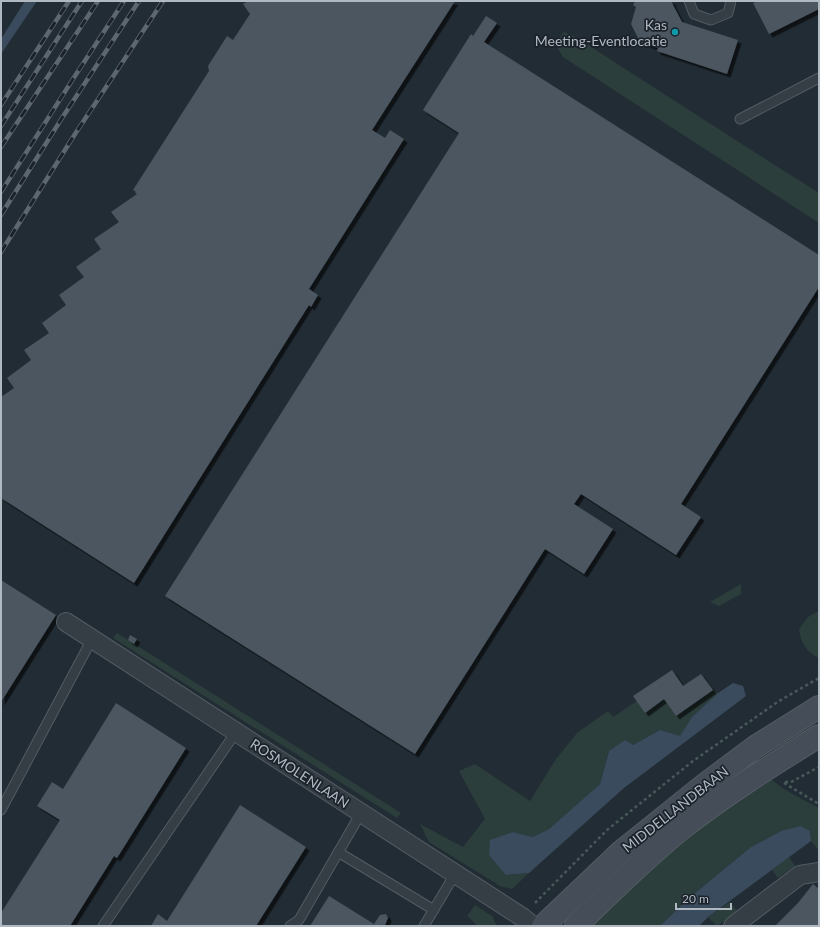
<svg xmlns="http://www.w3.org/2000/svg" width="820" height="927" viewBox="0 0 820 927" font-family="Lato,sans-serif">
  <style>
    .green { fill: #2b3e3c }
    .water { fill: #394b5c }
    .building { fill: #4b5660; filter: url(#shadow) }
    .lines { fill: none; stroke-linecap: round; stroke-linejoin: round }
    .lane-casing { stroke: #535b63; stroke-width: 11 }
    .street-casing { stroke: #535b63; stroke-width: 20 }
    .secondary-casing { stroke: #535b63; stroke-width: 24 }
    .path { stroke: #48595a; stroke-width: 2.5; stroke-dasharray: 3 3; stroke-linecap: butt }
    .lane { stroke: #353d45; stroke-width: 9 }
    .street { stroke: #353d45; stroke-width: 18 }
    .secondary { stroke: #444d58; stroke-width: 22 }
    .rail-casing { stroke: #5d6771; stroke-width: 4.5 }
    .rail { stroke: #1b222a; stroke-width: 3; stroke-dasharray: 9; stroke-linecap: butt }
    .culture-dot { fill: #0f9aa8; stroke: #1b222a; stroke-width: 1.5 }
    .labels { text-anchor: middle; dominant-baseline: central; stroke-width: 3.5; stroke-linejoin: round; paint-order: stroke }
    .poi-label { font-size: 14px; fill: #b0b8c2; stroke: #1b222a; text-anchor: end }
    .street-label { font-size: 14px; fill: #b0b8c2; stroke: #1b222a }
  </style>
  <defs>
    <filter id="shadow"><feDropShadow dx="3.5" dy="3.5" stdDeviation="0" flood-color="#0009"/></filter>
  </defs>
  <rect width="100%" height="100%" fill="#222c34"/>
  <path class="green" d="M564 32 574 36 770 162 819 193V223L563 57 555 44Z
    M741 584V594L719 606 710 602Z
    M819 611V658C806 652 801 643 799 629L808 617Z
    M117 633 401 813 397 818 113 638Z
    M713 690 718 693 692 717 680 737 660 730 633 745 609 751 600 784 549 829 533 837 513 832 506 875 529 873 512 889 500 886 429 842 420 824 463 847 485 819 459 771 475 764 530 801 556 759 577 733 608 711 613 717 637 701 645 713 664 699 676 716Z
    M768 776C782 790 802 799 819 808V851L811 841 810 831H781L751 847 689 898 660 926H583L625 886Z
    M789 857 795 866 778 878 772 870Z
    M730 902 737 911 717 926 708 917Z
    M475 905 492 916 497 926H477L472 920 467 916Z"/>
  <path class="water" d="M25 1H37L1 54V39Z
    M733 683 743 686 746 696 624 788 529 873 506 875 489 855 490 840 513 832 533 837 549 829 600 784 609 751 625 740 633 745 660 730 680 736 692 717 718 693Z
    M801 826 810 831 811 841 708 917 699 926H660L689 898 751 847 781 831Z"/>
  <path class="building" d="M248 1H455L372 130 385 138 390 130 404 139 309 289 318 295 311 307 309 305 134 583 1 498V397L14 388 7 378 31 360 24 350 49 333 42 323 66 305 59 295 84 277 76 267 101 249 94 239 119 222 111 212 137 194 135 193 136 192 133 190 209 71 208 66 227 36 233 40 250 14 243 4Z
    M635 1H673L672 3 682 22 738 40 727 74 657 51 658 48 640 42 631 24 636 7 633 5Z
    M758 1H819V9L769 34 753 3Z
    M486 16 497 23 484 42 819 255V287L681 504 701 517 676 555 581 494 574 504 613 529 584 574 545 549 415 754 165 596 459 133 423 110 471 34 473 36Z
    M1 580 56 615 1 702Z
    M130 635 137 639 134 644 128 640Z
    M672 670 683 686 701 674 713 690 676 716 664 699 645 713 633 696Z
    M116 703 186 748 117 858 114 856 70 926H1V913L60 820 37 806 52 782 63 789Z
    M240 805 306 847 256 926H151L158 914 167 921Z
    M813 884 819 889V926H775L798 903Z
    M329 896 374 924 380 915 386 914 388 918 385 925 387 926H310Z"/>
  <g class="lines">
    <g class="lane-casing">
      <path id="lane" d="M689 1 694 14 711 20 728 13 731 1
        M740 119 819 78
        M1 810 92 639
        M338 852 434 910
        M103 926 236 732
        M290 926 299 920 361 813
        M424 926 455 874"/>
    </g>
    <g class="street-casing">
      <path id="street" d="M66 622 522 917 533 926
        M733 926 800 875 819 872"/>
    </g>
    <g class="secondary-casing">
      <path id="secondary" d="M543 926 622 851 703 786 755 747 819 707
        M576 926C610 893 644 859 681 829 724 795 772 765 819 736"/>
    </g>
    <path class="path" d="M785 782H791L819 767
      M784 783 819 804
      M535 903 607 830 693 761 779 701 819 678"/>
    <use href="#lane" class="lane"/>
    <use href="#street" class="street"/>
    <use href="#secondary" class="secondary"/>
    <g class="rail-casing">
      <path id="rail" d="M1 105 69 1
        M1 126 82 1
        M1 147 98 1
        M1 192 73 79 124 1
        M1 215 62 118 139 1
        M1 252 75 134 163 1"/>
    </g>
    <use href="#rail" class="rail"/>
  </g>
  <circle class="culture-dot" cx="675" cy="32" r="4"/>
  <g class="labels">
    <g class="poi-label">
      <text x="667" y="24">Kas<tspan x="667" dy="16">Meeting-Eventlocatie</tspan></text>
    </g>
    <g class="street-label">
      <text transform="translate(300 773) rotate(33)">ROSMOLENLAAN</text>
      <text transform="translate(675 809) rotate(-38)">MIDDELLANDBAAN</text>
    </g>
  </g>
  <rect width="820" height="927" fill="none" stroke="#b0b8c2" stroke-width="4"/>
  <path d="M676 903v6h55v-6" fill="none" stroke="#b0b8c2" stroke-width="2"/>
  <text x="682" y="903" font-size="12" fill="#b0b8c2" stroke="#1b222a" stroke-width="3" paint-order="stroke">20 m</text>
</svg>
